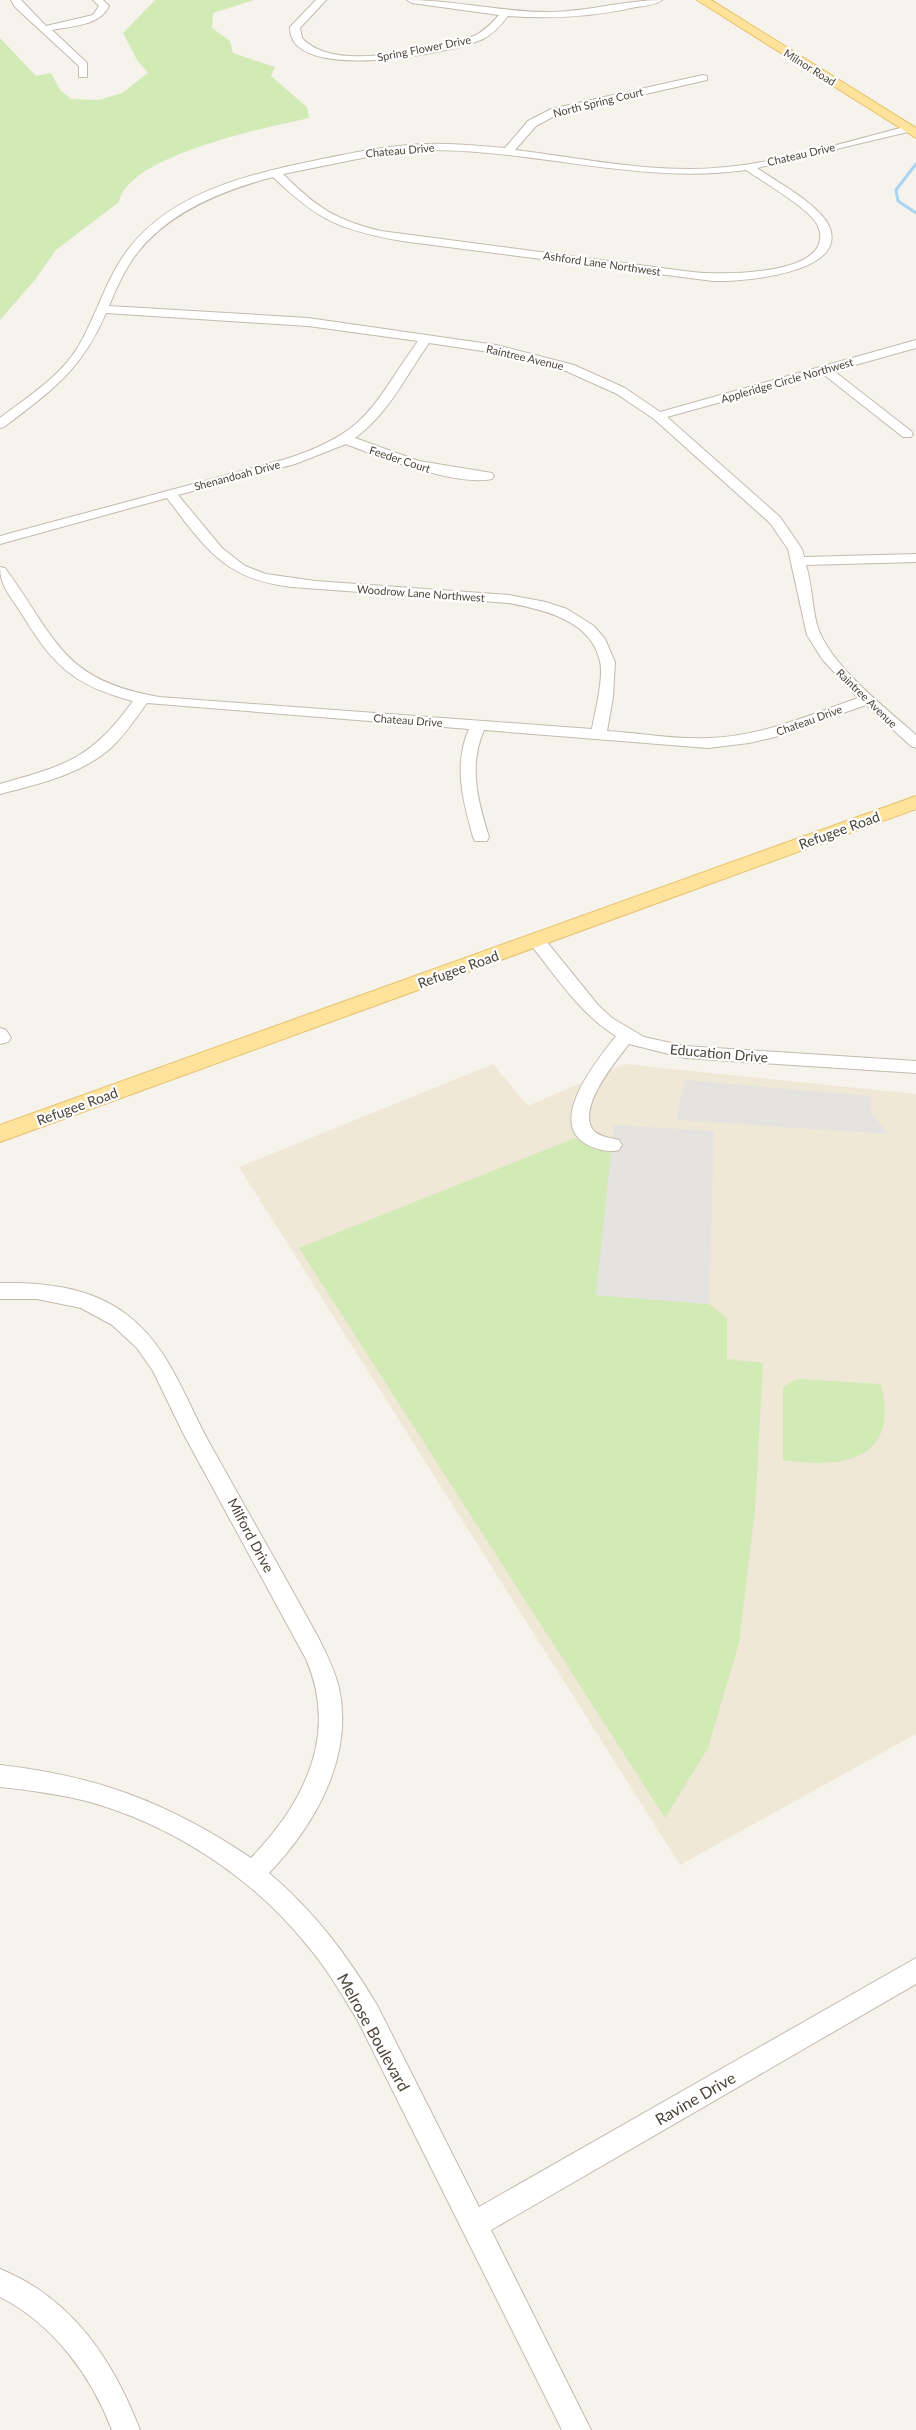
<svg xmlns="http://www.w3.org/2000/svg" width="916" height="2430" viewBox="0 0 916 2430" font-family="Lato,sans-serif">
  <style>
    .education { fill: #efe8d6 }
    .green { fill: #d2eab5 }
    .parking { fill: #e5e3e0 }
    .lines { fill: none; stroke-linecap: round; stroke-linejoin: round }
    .stream { stroke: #a9d4f2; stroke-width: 3 }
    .minor-casing { stroke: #c2bbae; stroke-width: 2 }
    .major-casing { stroke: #e6c16a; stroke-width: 2 }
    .minor { fill: #fff; fill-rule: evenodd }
    .major { fill: #ffe39c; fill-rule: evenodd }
    .labels { text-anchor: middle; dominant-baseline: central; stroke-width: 4.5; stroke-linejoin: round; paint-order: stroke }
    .far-street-label { font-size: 11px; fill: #4b4439; stroke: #fff }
    .street-label { font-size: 14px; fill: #4b4439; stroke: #fff }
    .near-street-label { font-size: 16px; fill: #4b4439; stroke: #fff }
  </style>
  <rect width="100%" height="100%" fill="#f6f3ec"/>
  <path class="education" d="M493 1064 528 1106 624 1064 916 1094V1734L680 1865 239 1167Z"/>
  <path class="green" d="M155 0H254L213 13 212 28 230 41 233 53 275 67 271 76 307 107 309 118C266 128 128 155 119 202L56 250 34 281 0 320V38L36 76 51 73 60 90 71 99 99 100 122 93 148 73 137 60 123 33Z
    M575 1138 612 1154 603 1235 620 1248 602 1246 599 1272 619 1286 598 1284 596 1295 709 1304 727 1318V1359L763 1363 755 1510 739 1643 708 1748 665 1818 299 1248Z
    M797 1379 881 1384C900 1461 844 1469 783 1460V1387Z"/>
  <path class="parking" d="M685 1080 870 1096 871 1112 888 1134 676 1120Z
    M614 1125 714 1131 709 1304 596 1295Z"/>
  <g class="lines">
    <path class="stream" d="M916 164 896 190 898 201 916 213"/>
    <g class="minor-casing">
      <path id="minor" d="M11 0H21L46 26 93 15 99 6 93 0H103L109 6C100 26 71 26 52 30L87 63V77H79V66L15 7Z
        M316 0H326L300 28 302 38C330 69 400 53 435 45 449 42 463 41 476 35 485 30 492 23 499 15L412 3 407 0C455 0 501 12 548 12 587 12 624 0 662 0 656 5 644 6 636 7 593 17 552 19 508 16 501 25 493 34 483 39 453 53 288 85 290 27Z
        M703 75 707 76V80L558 114 536 126 515 150C573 157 630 169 689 169 763 169 837 144 908 126L912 127V131L757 168C777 182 819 204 829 226 850 274 739 282 713 281L402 241C340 230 319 221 273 177 224 190 170 211 138 252 125 268 117 287 109 306L308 318 496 345 574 365 625 388 660 412 916 340V348L834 371 911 431 913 434 911 437H903L823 374 667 417 780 517 802 549 804 557 916 554V562L806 565C812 584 812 606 817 625 829 665 885 707 916 735V748L911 746 866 705 775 737 749 743 708 748 484 730C468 766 478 802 489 837L487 841H475L473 837C463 801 453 765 469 729L147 703C136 718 126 733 113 746 83 774 39 784 0 794V784C67 765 91 759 133 701 72 685 52 664 20 611 10 596 0 585 0 567L5 568C57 639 61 680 159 697L592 729C595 712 604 678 600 661 591 620 544 610 509 603L292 587C224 579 206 549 167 498L0 544V536L286 459C369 432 371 407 418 341L308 326 106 313C81 371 52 390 4 427L0 428V418C27 397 59 378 78 347 97 315 106 277 130 247 175 190 255 173 322 159 356 152 391 145 426 144 453 143 479 146 505 148L528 121 551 109ZM426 150C534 149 638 185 746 170 762 181 812 210 818 226 838 277 718 275 692 272L381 231C335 220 316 207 283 174L372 156ZM429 343 496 353 566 371 617 394 654 419 770 523 788 549 807 635 822 659 858 698C810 715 762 736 710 738 676 740 640 733 607 731L613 697 615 662 605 639 594 626 567 609 546 602 509 595 315 581 266 574 245 566 222 548 178 495 295 464 346 444C378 457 459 487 492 479L494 476 492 473 419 461 355 438C389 413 405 377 429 343Z
        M536 934 542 936 598 1005 612 1018 644 1037 685 1046 916 1061V1073L685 1058 629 1044C616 1061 575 1109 594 1131 600 1137 611 1138 619 1140L622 1145 619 1150C609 1153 595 1149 586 1144 546 1121 599 1058 616 1036 580 1014 556 976 530 944L528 940 530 936Z
        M0 1028 6 1030 11 1038 8 1042 0 1044Z
        M0 1283C44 1282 90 1287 126 1314 169 1346 185 1399 210 1444 246 1509 283 1573 319 1639 327 1655 335 1671 339 1688 354 1757 315 1825 269 1873 314 1911 347 1955 377 2005L479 2207 916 1958V1984L491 2230 591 2430H562L359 2023C343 1996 327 1968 306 1944 251 1876 171 1824 86 1801 58 1794 29 1790 0 1787V1765C98 1776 169 1803 251 1858 304 1803 339 1735 306 1659L183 1433 153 1371 137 1348 112 1325 81 1308 37 1299H0Z
        M0 2269C72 2298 113 2360 140 2430H112C91 2375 53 2324 0 2297Z"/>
    </g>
    <g class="major-casing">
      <path id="major" d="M697 0H711L916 128V138Z
        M916 796V809L0 1142V1125Z"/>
    </g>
    <use href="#minor" class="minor"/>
    <use href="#major" class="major"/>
  </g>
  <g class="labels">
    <g class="far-street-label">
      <text transform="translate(424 48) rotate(-11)">Spring Flower Drive</text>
      <text transform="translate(810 67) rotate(32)">Milnor Road</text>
      <text transform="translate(598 102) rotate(-14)">North Spring Court</text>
      <text transform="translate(400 150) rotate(-5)">Chateau Drive</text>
      <text transform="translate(801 154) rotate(-13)">Chateau Drive</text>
      <text transform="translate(602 263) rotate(8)">Ashford Lane Northwest</text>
      <text transform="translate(525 357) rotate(13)">Raintree Avenue</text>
      <text transform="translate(787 380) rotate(-16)">Appleridge Circle Northwest</text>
      <text transform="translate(400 459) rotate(18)">Feeder Court</text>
      <text transform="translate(237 475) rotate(-15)">Shenandoah Drive</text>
      <text transform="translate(421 593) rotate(4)">Woodrow Lane Northwest</text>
      <text transform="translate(867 698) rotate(44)">Raintree Avenue</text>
      <text transform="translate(408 720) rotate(4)">Chateau Drive</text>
      <text transform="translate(809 720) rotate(-20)">Chateau Drive</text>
    </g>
    <g class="street-label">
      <text transform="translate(839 830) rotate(-20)">Refugee Road</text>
      <text transform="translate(458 969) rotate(-20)">Refugee Road</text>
      <text transform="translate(719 1053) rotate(5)">Education Drive</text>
      <text transform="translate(77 1106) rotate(-20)">Refugee Road</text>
      <text transform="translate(251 1535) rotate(62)">Milford Drive</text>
    </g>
    <g class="near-street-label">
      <text transform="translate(374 2032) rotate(61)">Melrose Boulevard</text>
      <text transform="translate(695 2098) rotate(-30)">Ravine Drive</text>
    </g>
  </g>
</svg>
